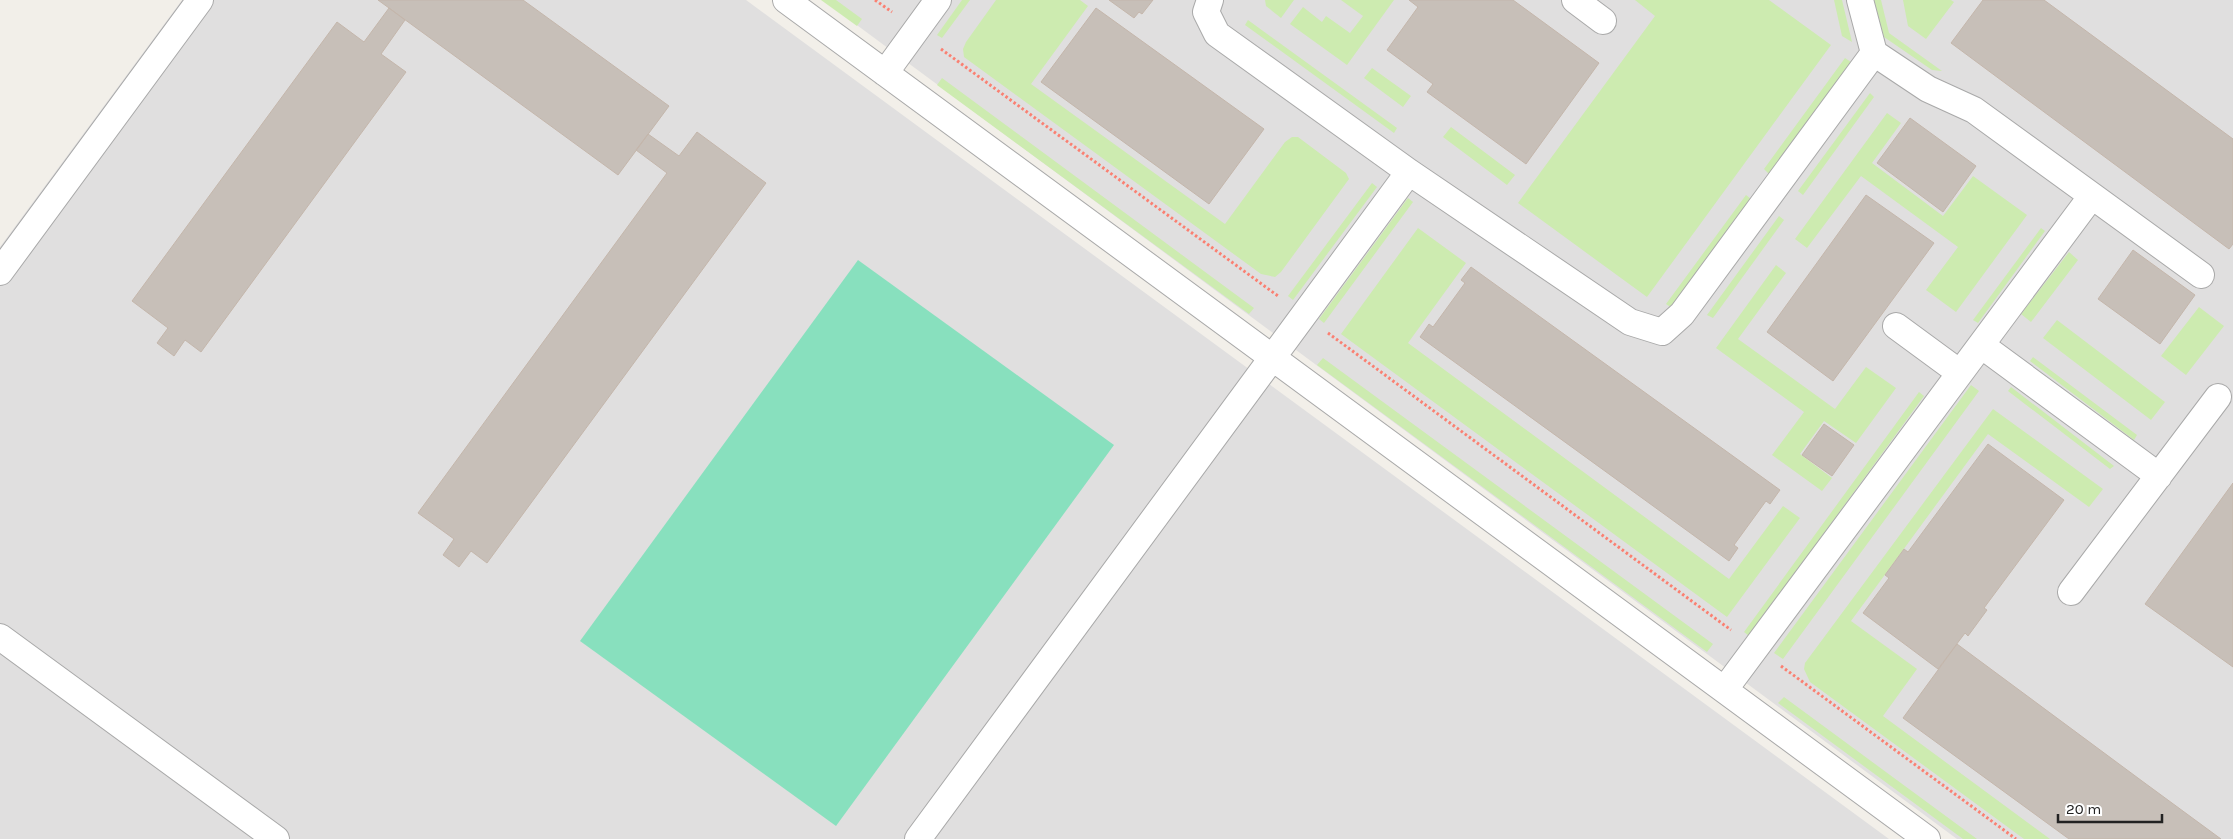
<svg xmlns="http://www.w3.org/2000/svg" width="2233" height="839" viewBox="0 0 2233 839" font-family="Karla,sans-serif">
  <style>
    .residential { fill: #e0dfdf }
    .grass { fill: #cdebb0 }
    .pitch { fill: #88e0be }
    .building { fill: #c7bfb8; stroke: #c4b6ab }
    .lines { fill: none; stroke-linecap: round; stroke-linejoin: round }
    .street-casing { stroke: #a9a9a9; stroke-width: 28 }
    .path { stroke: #fa8072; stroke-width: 3; stroke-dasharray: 2.5 2.5; stroke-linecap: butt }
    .street { stroke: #fff; stroke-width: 26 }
  </style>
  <rect width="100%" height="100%" fill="#f2efe9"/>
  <path class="residential" d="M182 0H746L1889 839H0V247Z
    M823 0H2233V839H1957Z"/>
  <path class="grass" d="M821 0H836L862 19 857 26Z
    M962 0H970L942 38 937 35Z
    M996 0H1080L1088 6 1031 84 1225 224 1285 142 1292 137H1298L1346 173 1349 179 1281 272 1275 277 1261 274 964 57 963 49 966 42Z
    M1265 0H1294L1281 18 1266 6Z
    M1341 0H1394L1347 65 1290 24 1303 7 1322 22 1326 16 1350 33 1363 16Z
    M1635 0H1769L1831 45 1647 297 1518 203 1655 16Z
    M1834 0H1842L1852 42 1842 36Z
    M1874 0H1881L1889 33 1942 71 1932 70 1884 37Z
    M1903 0H1951L1954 2 1926 39 1908 26Z
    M1248 20 1397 128 1394 133 1245 25Z
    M1845 58 1851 62 1769 174 1764 169Z
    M1372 68 1411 96 1403 107 1364 78Z
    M942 78 1254 308 1249 314 937 85Z
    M1870 93 1874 97 1803 195 1798 191Z
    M1887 113 1901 123 1872 163 1943 216 1973 176 2027 215 1956 312 1926 290 1958 247 1861 176 1807 248 1795 239Z
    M1451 127 1515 175 1507 185 1443 137Z
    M1372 183 1377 187 1293 300 1288 296Z
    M1746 195 1751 199 1672 308 1666 304Z
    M1408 198 1413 202 1324 323 1319 319Z
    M1779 216 1784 220 1713 318 1707 315Z
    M1418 228 1466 263 1408 343 1729 579 1783 506 1800 518 1727 617 1341 334Z
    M2041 228 2045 231 1978 323 1973 320Z
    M2069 252 2078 260 2031 322 2021 314Z
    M1776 265 1786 273 1738 339 1835 409 1866 367 1896 388 1856 443 1824 421 1800 454 1832 478 1822 491 1772 455 1804 412 1716 348Z
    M2199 307 2224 326 2186 375 2161 356Z
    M2057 320 2165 402 2151 420 2043 338Z
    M2033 357 2137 435 2134 440 2030 361Z
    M1323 358 1713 644 1707 652 1317 365Z
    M1971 385 1979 391 1783 659 1774 653Z
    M2011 387 2114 466 2110 469 2008 391Z
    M1919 392 1924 396 1749 636 1744 632Z
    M1993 409 2103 489 2089 507 1988 434 1851 621 1917 669 1883 716 2050 839H2024L1810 682 1804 669 1805 663Z
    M1784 697 1977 839H1963L1778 703Z"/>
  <path class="pitch" d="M858 260 1114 445 836 826 580 641Z"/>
  <path class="building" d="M378 0H523L669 106 618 175Z
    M1109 0H1153L1142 14 1139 12 1134 18Z
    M1513 0 1599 63 1526 164 1427 92 1433 84 1387 50 1418 7 1409 0Z
    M1983 0H2044L2233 139V244L2229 249 1951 43Z
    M389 8 405 20 381 54 406 72 201 352 185 340 174 356 157 343 168 328 132 301 337 22 364 42Z
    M1096 8 1264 129 1209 204 1041 82Z
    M1910 118 1976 166 1943 212 1877 163Z
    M697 132 766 183 487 563 471 551 459 567 443 555 454 539 418 513 667 173 636 150 648 134 679 156Z
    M1866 195 1934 243 1833 381 1767 332Z
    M2133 250 2195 295 2160 344 2098 299Z
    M1471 267 1780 490 1770 504 1766 501 1734 545 1738 548 1729 561 1420 337 1429 324 1433 327 1465 283 1461 280Z
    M1824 424 1854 445 1832 476 1802 455Z
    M1988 444 2064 500 1984 608 1987 610 1968 636 1965 633 1938 669 1863 613 1889 578 1885 575 1904 549 1908 552Z
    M2233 483V667L2145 604Z
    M1957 644 2142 781 2221 839H2069L1903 718Z"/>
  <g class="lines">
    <g class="street-casing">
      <path id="street" d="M786 0 1927 839
        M1210 0 1206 12 1217 34 1409 172 1630 322 1662 332 1682 314 1874 53
        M1575 0 1603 21
        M1860 0 1874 53 1928 89 1974 110 2201 275
        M885 73 938 0
        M0 272 200 0
        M1896 326 1960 373
        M1981 345 2159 476
        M2071 592 2218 397
        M0 637 276 839
        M1725 689 2091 197
        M918 839 1409 172"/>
    </g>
    <path class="path" d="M875 0 892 12
      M941 49 1278 296
      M1328 333 1731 630
      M1781 666 2016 839"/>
    <use href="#street" class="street"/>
  </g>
  <path d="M2058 814v8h104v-8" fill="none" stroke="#222222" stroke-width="2.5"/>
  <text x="2066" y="814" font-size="15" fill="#222222" stroke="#ffffff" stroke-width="4" paint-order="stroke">20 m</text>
</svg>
